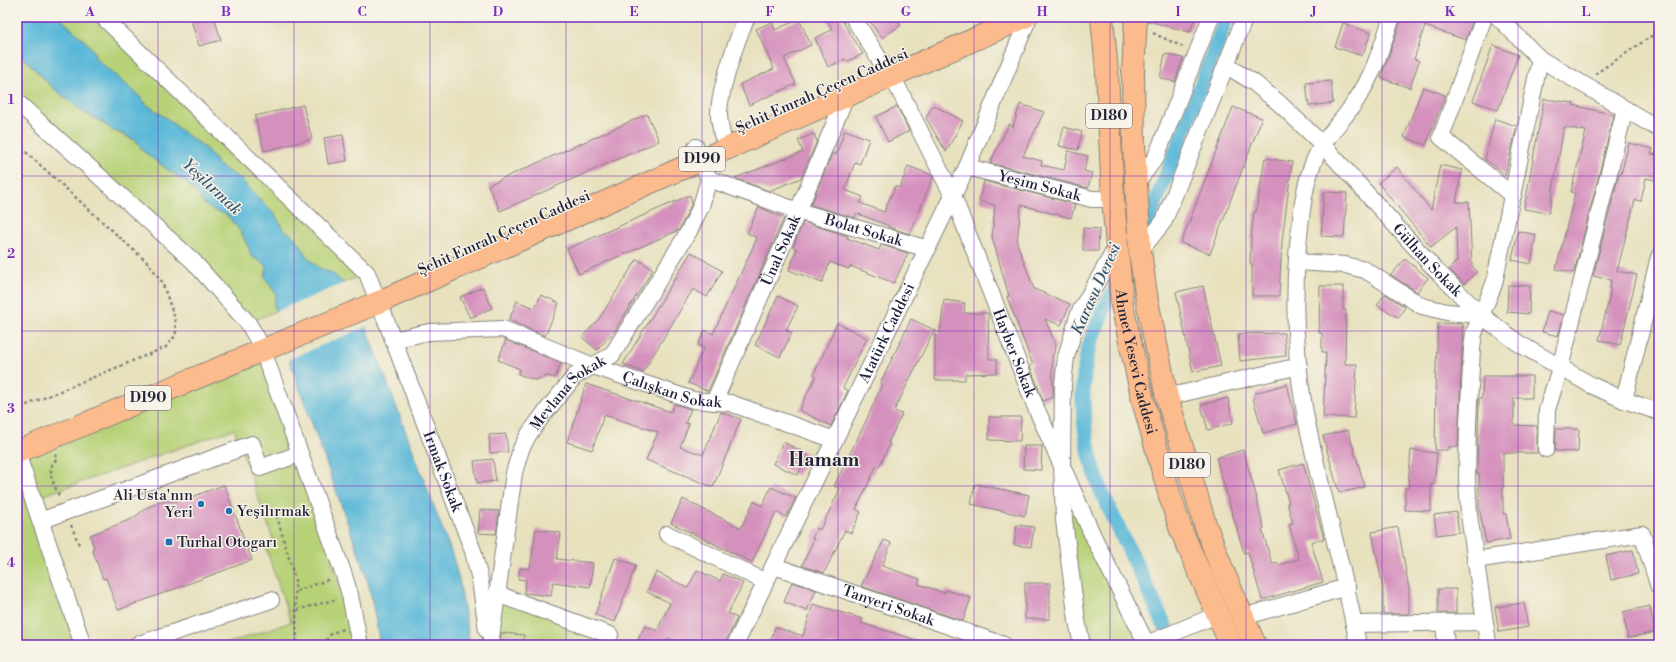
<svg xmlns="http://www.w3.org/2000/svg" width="1676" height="662" viewBox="0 0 1676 662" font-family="'Libre Bodoni',serif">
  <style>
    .green { fill: #b7d177; stroke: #6c7a59 }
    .water { fill: #59b7d8; stroke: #3e6c8a }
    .pier { fill: #e7e1be }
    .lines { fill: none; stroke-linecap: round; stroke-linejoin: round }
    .canal { stroke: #59b7d8; stroke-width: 15 }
    .building { fill: #d591bd }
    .minor-casing { stroke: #84827c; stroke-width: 18 }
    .highway-casing { stroke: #84827c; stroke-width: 24 }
    .path { stroke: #84827c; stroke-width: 2.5; stroke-dasharray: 3 3; stroke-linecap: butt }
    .minor { stroke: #fff; stroke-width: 16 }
    .highway { stroke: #fbbb8c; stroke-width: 22 }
    .grid { fill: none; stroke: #7b2cbf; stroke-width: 1; stroke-opacity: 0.55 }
    .poi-dot { fill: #1f6fb2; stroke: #f7f3e8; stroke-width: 1.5 }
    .labels { text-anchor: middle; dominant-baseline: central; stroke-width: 3; stroke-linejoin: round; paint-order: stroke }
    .shield { fill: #f7f3e8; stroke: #62616f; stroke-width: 1 }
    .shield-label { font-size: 14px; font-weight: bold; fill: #22223b }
    .street-label { font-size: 15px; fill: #22223b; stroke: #f7f3e8 }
    .poi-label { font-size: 15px; fill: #22223b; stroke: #f7f3e8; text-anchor: start }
    .water-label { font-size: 16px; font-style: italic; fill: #355672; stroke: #f7f3e8 }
    .district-label { font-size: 19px; font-weight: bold; fill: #22223b; stroke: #f7f3e8 }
    .neatline { fill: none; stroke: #7b2cbf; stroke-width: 1.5 }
    .grid-label { font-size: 13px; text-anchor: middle; font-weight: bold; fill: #7b2cbf }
  </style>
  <rect width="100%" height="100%" fill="#f7f3e8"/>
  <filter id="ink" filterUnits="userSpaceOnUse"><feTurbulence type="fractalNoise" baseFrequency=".025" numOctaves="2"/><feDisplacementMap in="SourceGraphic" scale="8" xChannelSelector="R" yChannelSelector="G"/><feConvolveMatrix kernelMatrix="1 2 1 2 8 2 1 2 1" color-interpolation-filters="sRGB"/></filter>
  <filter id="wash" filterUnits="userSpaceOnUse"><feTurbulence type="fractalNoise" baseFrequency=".012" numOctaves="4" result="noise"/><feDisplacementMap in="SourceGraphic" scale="16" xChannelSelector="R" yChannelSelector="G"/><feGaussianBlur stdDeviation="0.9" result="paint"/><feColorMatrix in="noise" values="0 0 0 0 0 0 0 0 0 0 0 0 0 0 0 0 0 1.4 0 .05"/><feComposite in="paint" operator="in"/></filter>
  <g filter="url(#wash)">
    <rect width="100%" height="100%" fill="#e7e1be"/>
    <path class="green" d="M59 17H103L367 273 343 283 333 274 319 268 307 257 300 244 290 233 284 231 265 204 247 187 242 180 218 165 211 154 201 145 181 131 169 120 147 105 138 95 95 58 94 52 91 47Z
      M17 53 27 61 52 87 82 111 121 134 137 141 143 151 192 187 206 206 215 211 226 214 241 232 253 257 263 263 267 267 266 279 276 294 274 306 276 311 248 323 17 102Z
      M263 351 360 645H223L291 622 265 545 274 542 234 429 33 499 83 645H17V452Z
      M1062 466 1147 645H1082Z
      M497 594 609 635 606 643 608 645H490Z"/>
    <path class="water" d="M17 17H59L91 47 94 52 95 58 138 95 147 105 169 120 181 131 201 145 211 154 218 165 242 180 247 187 276 216 284 231 290 233 300 244 307 257 319 268 333 274 343 283 366 326 453 557 460 584 470 645H380L370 590 364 569 289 359 274 306 276 294 265 277 267 267 263 263 251 256 250 251 241 232 226 214 215 211 206 206 191 187 143 151 137 141 119 132 113 131 104 123 82 111 52 87 27 61 17 53Z"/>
    <path class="pier" d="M345 283 368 326 287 360 274 312Z"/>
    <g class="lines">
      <path class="canal" d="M1174 645 1101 491C1086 450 1079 409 1085 366 1091 323 1119 287 1136 248 1170 172 1197 94 1227 17"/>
    </g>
    <g id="blocks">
      <path class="building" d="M190 17H214L221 40 199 46Z
        M826 17H840L863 54 846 62 845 59 828 67 815 38 832 30Z
        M867 17H896L901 25 882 38Z
        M1148 17H1195L1190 32 1148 21Z
        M1402 17H1474L1466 40 1425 26 1414 59 1419 61 1410 88 1381 78Z
        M799 19 811 45 784 58 796 84 749 105 740 84 774 69 756 29 772 22 775 30Z
        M1343 23 1371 33 1362 56 1335 47Z
        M1493 45 1518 55 1498 110 1473 101Z
        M1165 54 1183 58 1175 82 1160 78Z
        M1331 81 1333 103 1309 106 1306 83Z
        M1423 87 1445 95 1426 145 1404 137Z
        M1544 99 1574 103 1573 105 1614 115 1574 273 1556 269 1575 193 1571 192 1586 131 1564 127 1549 213 1524 209Z
        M1020 104 1044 112 1023 156 1042 161 1041 165 1064 170 1068 151 1088 156 1084 171 1092 173 1088 188 990 163 1009 124 1013 127Z
        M303 105 312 139 264 151 255 116Z
        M933 105 963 121 946 152 926 118Z
        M897 106 909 131 888 142 876 117Z
        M1233 107 1262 118 1210 254 1181 243Z
        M647 114 659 141 500 211 488 185Z
        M1495 119 1517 126 1505 175 1485 159Z
        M1064 127 1082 132 1078 150 1059 146Z
        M845 130 869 139 860 164 855 162 845 190 863 197 860 203 884 212 895 186 900 188 908 166 932 175 933 177 910 234 888 227 889 226 856 213 855 218 811 205 832 153 836 155Z
        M814 134 817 141 801 178 769 191 735 178 803 152 798 140Z
        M343 135 347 161 328 164 324 138Z
        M1629 143 1653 149 1651 154 1659 155V181L1646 178 1641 201 1635 200 1617 271 1637 275 1620 345 1599 340 1609 299 1611 280 1593 276 1619 174H1621Z
        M1265 158 1292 162 1282 241 1279 296H1252V264H1250L1251 239 1254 212H1256Z
        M1440 165 1462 170 1456 202H1469L1472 266 1477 271 1464 284 1449 269 1457 261 1456 227 1431 247 1378 183 1397 167 1431 210Z
        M984 181 1075 204 1071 218 1021 205 1017 243 1034 289 1070 304 1061 325 1045 319 1056 346 1052 358 1053 397 1043 401 1030 366 1033 365 1007 297 1009 296 992 237 995 205 979 201Z
        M1324 192 1347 193 1344 237 1321 236Z
        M690 195 692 203 679 230 579 274 567 249Z
        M759 207 784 218 708 391 688 383 704 348 698 345 705 330 713 334 757 238 747 233Z
        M803 222 848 236 847 238 879 250 881 245 908 253 894 283 850 266 849 269 830 262 822 283 789 270 797 249 793 247Z
        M1083 228 1099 229 1098 251H1083Z
        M1518 231 1536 235 1531 264 1512 260Z
        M691 252 722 271 707 297 693 289 643 372 623 364Z
        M637 259 653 269 614 332 597 350 582 337 599 319Z
        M1405 259 1428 278 1417 292 1391 275Z
        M1508 285 1530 286 1529 314 1507 312Z
        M1203 286 1221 366 1193 372 1176 292Z
        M1320 286H1343V310H1346L1345 364H1357L1354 418 1323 417 1326 352H1322V333H1319Z
        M483 287 492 308 470 318 460 297Z
        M1385 294 1405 307 1399 318 1377 305Z
        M541 295 559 303 545 336 509 320 517 301 535 308Z
        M778 296 798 306 786 330 792 333 780 357 755 345Z
        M944 300 965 303 964 313H988L989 359H997V373L965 374V380H935V330L940 333Z
        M1548 311 1564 315 1558 336 1542 332Z
        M911 319 934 330 894 411 902 414 888 443 890 444 879 467 877 465 856 509 861 512 851 533 845 530 824 573 802 566 814 539 812 538 817 528 820 530 840 489 834 486 865 423 882 385 880 384Z
        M837 323 867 338 843 388 848 391 831 426 799 410 816 376 814 374Z
        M1438 323 1463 324 1458 447H1448V450H1435L1436 389H1435Z
        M1284 333 1286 356 1240 361 1238 334Z
        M506 340 561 363 555 378 548 376 535 380 518 374 520 369 498 360Z
        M1483 376H1532V398H1514V425L1537 426V453H1503V514H1506L1510 539 1486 543 1479 508V474H1477L1479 398H1482Z
        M586 384 671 412 674 404 691 409 685 423 689 424 680 447 703 455 721 412 741 419 713 487 646 460 658 432 604 415 592 450 567 442Z
        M1287 384 1297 424 1263 433 1253 398 1256 397 1255 393Z
        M1228 398 1233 423 1208 430 1201 405Z
        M989 417H1021L1020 441 989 440Z
        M1556 429H1579L1578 452 1555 451Z
        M1348 430 1365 487 1339 493 1323 436Z
        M506 434 508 452 490 453 489 435Z
        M783 442 808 454 798 475 773 464Z
        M1024 446H1042L1041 470 1023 469Z
        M1243 450 1257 498H1256L1264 528 1262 529 1272 564 1277 562 1278 565 1299 559 1289 524 1293 523 1287 503H1289L1279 470 1303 463 1324 539 1311 542 1323 582 1262 600 1248 552 1244 553 1216 458Z
        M1411 450 1437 453 1434 485 1431 484V511L1405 510V488H1408Z
        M493 459 496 481 477 483 474 461Z
        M975 484 1029 495 1025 516 971 504Z
        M224 485 252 560 118 610 106 578 103 579 92 549 94 548 90 535 132 519 146 508 163 501H181Z
        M771 487 796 498 786 517 776 512 752 562 671 523 683 499 741 528 754 501 762 506Z
        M480 510 499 511 496 534 478 533Z
        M1456 512 1459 532 1437 535 1434 515Z
        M1017 525 1034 527 1031 547 1014 545Z
        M1398 527 1409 589V614H1383V589L1372 532Z
        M536 529 561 533 557 559 593 563 590 587 553 582 551 596 524 593 526 580 518 579 520 568 530 569Z
        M884 540 891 543 882 566 920 579 918 584 945 593 946 590 971 598 963 621 861 586Z
        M1633 550 1638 574 1611 580 1606 556Z
        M615 558 636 565 615 622 595 615Z
        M697 570 720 581 723 574 743 583 728 613 737 618 724 645H683L668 638 664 645H635L645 626 657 631 670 603 647 592 656 572 688 588Z
        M792 582 816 590 807 611 784 602Z
        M1025 583H1050V619H1025Z
        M1438 589H1456V613H1438Z
        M1524 603 1528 627 1499 632 1495 607Z
        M813 604 863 619 861 623 923 642V645H769L775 627 803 636Z
        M1650 606 1655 632 1628 638 1623 612Z
        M501 633 524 635 523 645H500Z"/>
    </g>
  </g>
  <g filter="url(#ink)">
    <use href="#blocks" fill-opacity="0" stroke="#84827c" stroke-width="1"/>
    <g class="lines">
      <g class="minor-casing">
        <g id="minor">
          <path d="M103 17 367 273 374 291"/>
          <path d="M853 17 883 65"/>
          <path d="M1484 17 1441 137 1513 196"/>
          <path d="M1498 17 1540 59 1659 129"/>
          <path id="s1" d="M1227 66 1253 82 1279 103 1323 145 1432 266 1481 315 1518 343 1591 385 1624 400 1659 412"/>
          <path id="s2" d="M892 76 953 196 1036 408 1062 466 1064 520 1077 621 1082 645"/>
          <path d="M17 102 192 260 248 323 258 340"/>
          <path d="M722 135C721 129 720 123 719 117 718 94 737 38 747 17"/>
          <path id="s3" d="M967 167 1092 199H1113"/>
          <path id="s4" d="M709 179 798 211 928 249"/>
          <path d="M1136 184 1156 157 1211 17"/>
          <path d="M1116 248 1079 313 1066 357 1063 384 1062 466 1093 536 1147 645"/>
          <path d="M1140 251 1164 221 1245 17"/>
          <path d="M1297 262 1345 265 1365 270 1422 306 1447 312 1481 315"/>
          <path id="s5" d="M379 302 473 551 480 580 487 630"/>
          <path id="s6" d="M393 340 429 332 503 329 593 366 693 400 730 403 835 440"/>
          <path d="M263 351 344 575 350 595 360 645"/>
          <path d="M1167 397 1299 366"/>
          <path d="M1624 400 1659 257"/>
          <path id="s7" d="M714 402 798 211 846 96"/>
          <path d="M1546 449 1547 410 1560 368 1625 109"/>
          <path d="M17 453 83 645"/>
          <path d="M40 521 252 444 260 468 299 454"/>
          <path d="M667 534 766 582"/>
          <path d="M1475 560 1642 534 1659 587"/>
          <path id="s8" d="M774 566 1004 645"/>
          <path d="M497 594 610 635"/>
          <path d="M1243 617 1347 587"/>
          <path d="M1444 623 1446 645"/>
          <path d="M1354 624 1485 622"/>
          <path d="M1488 643 1469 515 1467 478 1468 422 1472 349 1474 333 1494 284 1540 59"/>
          <path d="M136 645 271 600"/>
          <path id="s9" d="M490 645 514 473 521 449 529 434 543 415 575 376 612 355 689 231 701 206 709 179 696 147"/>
          <path id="s10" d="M735 645 967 167 1029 17"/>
          <path d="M1144 645 1217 615"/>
          <path d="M1358 645C1344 567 1320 491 1305 413 1295 358 1293 301 1298 245 1301 218 1303 187 1314 161 1323 138 1344 120 1357 99 1374 74 1382 45 1392 17"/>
        </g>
      </g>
      <g class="highway-casing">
        <g id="highway">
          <path id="s11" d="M1102 17 1107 72 1113 199 1122 305 1143 401 1170 496 1181 530 1231 645"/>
          <path d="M1136 17 1133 72 1134 148 1140 251 1147 301 1167 397 1205 524 1222 569 1255 645"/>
          <path d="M17 452 379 302 1025 17"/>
        </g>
      </g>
      <path class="path" d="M1153 33 1183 47
        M1595 74 1659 31
        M17 144 149 264 162 282 175 319 176 335 166 347 17 409
        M55 454 57 459C44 469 55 486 60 498
        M275 510 295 579 297 645
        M71 525 80 547
        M297 591 330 579
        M297 610 337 599
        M322 645 332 633 343 629"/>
      <use href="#minor" class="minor"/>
      <use href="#highway" class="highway"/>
    </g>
  </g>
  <path class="grid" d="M158 17V645M294 17V645M430 17V645M566 17V645M702 17V645M838 17V645M974 17V645M1110 17V645M1246 17V645M1382 17V645M1518 17V645M17 176H1659M17 331H1659M17 486H1659"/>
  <g class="poi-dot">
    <circle cx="201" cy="504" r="4"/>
    <circle cx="229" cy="511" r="4"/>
    <rect x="165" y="538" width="8" height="8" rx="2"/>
  </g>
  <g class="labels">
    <g class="shield">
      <rect x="1086" y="104" width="46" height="24" rx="3"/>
      <rect x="679" y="147" width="46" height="24" rx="3"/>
      <rect x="125" y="386" width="46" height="24" rx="3"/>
      <rect x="1164" y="453" width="46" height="24" rx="3"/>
    </g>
    <g class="shield-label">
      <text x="1109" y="116">D180</text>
      <text x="702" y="159">D190</text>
      <text x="148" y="398">D190</text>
      <text x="1187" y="465">D180</text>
    </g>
    <g class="street-label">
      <text transform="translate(822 91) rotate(-24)">Şehit Emrah Çeçen Caddesi</text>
      <text stroke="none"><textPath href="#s3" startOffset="75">Yeşim Sokak</textPath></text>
      <text stroke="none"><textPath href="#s4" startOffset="163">Bolat Sokak</textPath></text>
      <text transform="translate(504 233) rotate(-24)">Şehit Emrah Çeçen Caddesi</text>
      <text stroke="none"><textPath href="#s7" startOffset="166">Ünal Sokak</textPath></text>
      <text stroke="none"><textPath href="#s1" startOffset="280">Gülhan Sokak</textPath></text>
      <text stroke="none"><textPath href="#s10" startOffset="347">Atatürk Caddesi</textPath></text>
      <text stroke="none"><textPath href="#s2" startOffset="303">Hayber Sokak</textPath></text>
      <text stroke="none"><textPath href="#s11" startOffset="347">Ahmet Yesevi Caddesi</textPath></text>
      <text stroke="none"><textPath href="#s6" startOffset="291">Çalışkan Sokak</textPath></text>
      <text stroke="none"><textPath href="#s9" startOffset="273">Mevlana Sokak</textPath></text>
      <text stroke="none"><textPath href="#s5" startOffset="181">Irmak Sokak</textPath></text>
      <text stroke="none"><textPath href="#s8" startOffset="121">Tanyeri Sokak</textPath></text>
    </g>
    <g class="poi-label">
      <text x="193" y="495" text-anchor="end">Ali Usta'nın<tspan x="193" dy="17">Yeri</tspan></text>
      <text x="237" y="511">Yeşilırmak</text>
      <text x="177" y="542">Turhal Otogarı</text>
    </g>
    <g class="water-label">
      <text transform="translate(212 187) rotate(43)">Yeşilırmak</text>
      <text transform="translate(1096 289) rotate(-66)">Karasu Deresi</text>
    </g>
    <g class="district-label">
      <text x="824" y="460">Hamam</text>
    </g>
  </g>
  <rect width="1676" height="662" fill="none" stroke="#f7f3e8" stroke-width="44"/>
  <rect x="22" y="22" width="1632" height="618" class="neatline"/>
  <g class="grid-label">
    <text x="90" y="16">A</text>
    <text x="226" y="16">B</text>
    <text x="362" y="16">C</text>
    <text x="498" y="16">D</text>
    <text x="634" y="16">E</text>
    <text x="770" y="16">F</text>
    <text x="906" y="16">G</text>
    <text x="1042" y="16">H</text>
    <text x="1178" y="16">I</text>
    <text x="1314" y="16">J</text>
    <text x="1450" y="16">K</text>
    <text x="1586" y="16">L</text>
    <text x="11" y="104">1</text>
    <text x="11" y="258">2</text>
    <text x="11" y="413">3</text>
    <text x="11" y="567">4</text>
  </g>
</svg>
